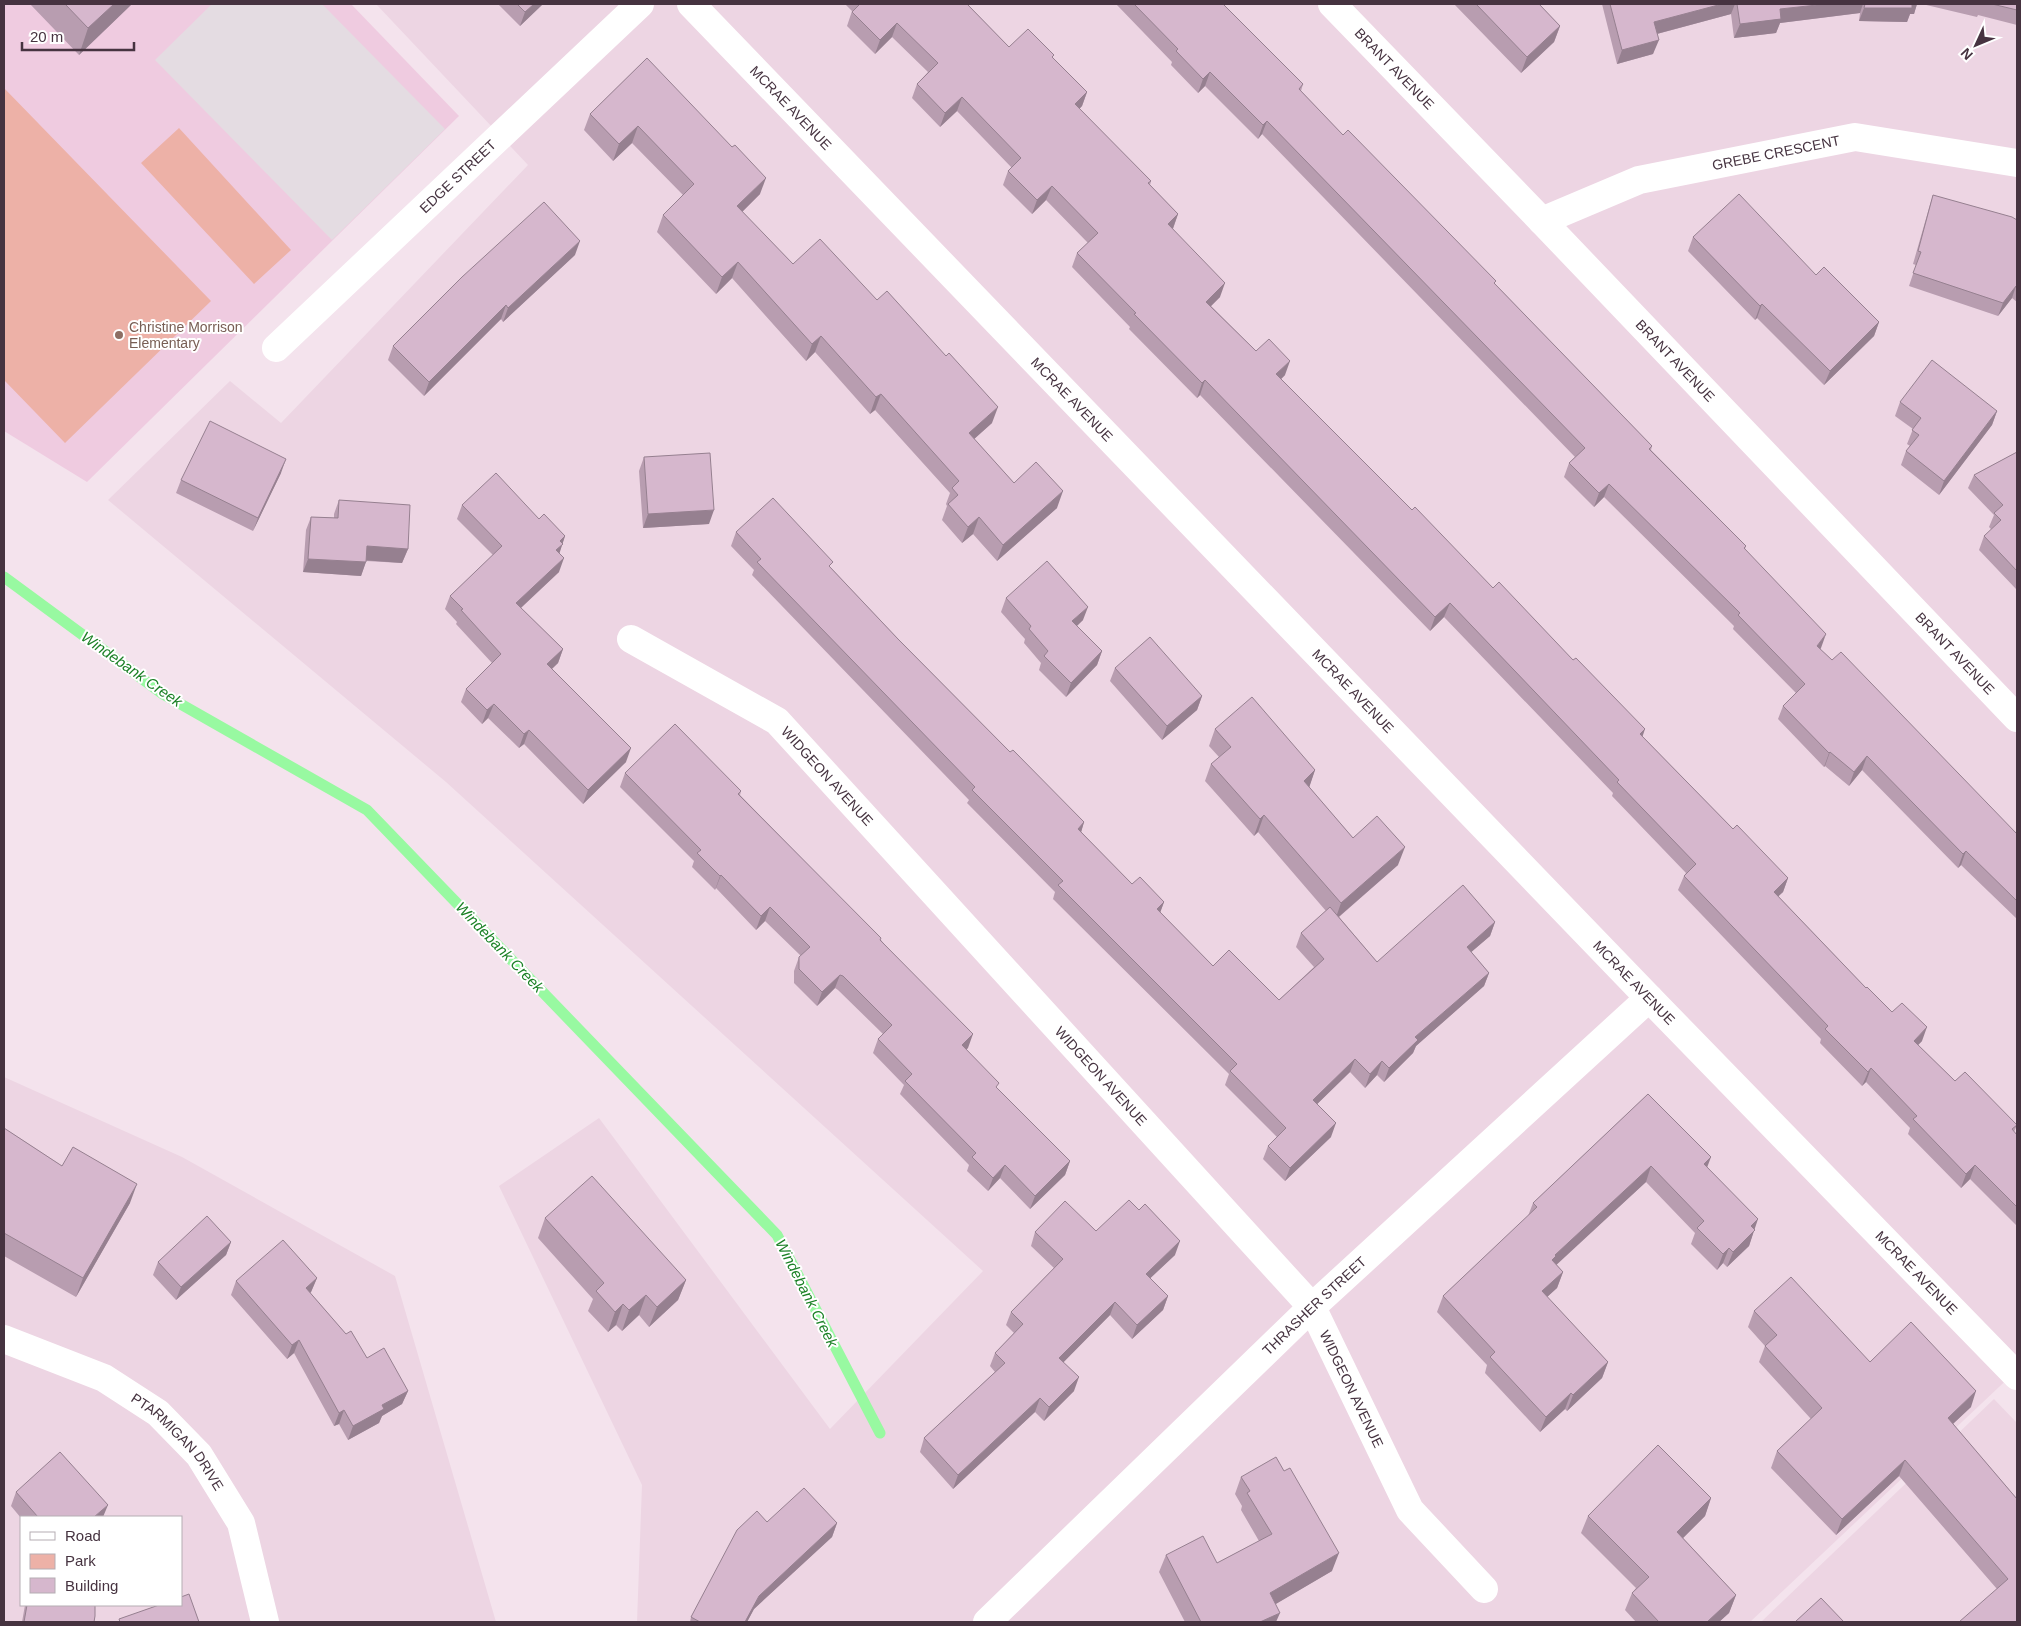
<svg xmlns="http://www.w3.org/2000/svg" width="2021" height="1626" viewBox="0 0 2021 1626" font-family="Helvetica,sans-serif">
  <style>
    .residential { fill: #edd5e3; fill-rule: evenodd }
    .education { fill: #efcbe0 }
    .green { fill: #edb1a7 }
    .parking { fill: #e4dce2 }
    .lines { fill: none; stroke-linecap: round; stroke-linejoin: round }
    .stream { stroke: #98f9a1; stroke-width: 11 }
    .minor { stroke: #fff; stroke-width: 28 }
    .wall { fill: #b89db0 }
    .shaded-wall { fill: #968090 }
    .building { fill: #d6b7cd; stroke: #968090 }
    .education-dot { fill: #8d6e63; stroke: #fff; stroke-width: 2 }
    .labels { text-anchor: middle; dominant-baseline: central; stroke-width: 4; stroke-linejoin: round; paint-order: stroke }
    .street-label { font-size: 14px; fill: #463340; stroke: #fff }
    .education-label { font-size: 14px; fill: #785e54; stroke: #fff; text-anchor: start }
    .water-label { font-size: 15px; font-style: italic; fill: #1b8126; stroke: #fff }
  </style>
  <rect width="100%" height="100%" fill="#f4e3ed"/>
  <path class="residential" d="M376 4H2017V1370L1750 1622H637L642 1485 499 1186 599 1118 830 1429 983 1271 446 782 108 500 230 381 281 423 528 165Z
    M4 1077 182 1157 395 1276 496 1622H4ZM21 1517H181V1605H21Z
    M1994 1399 2017 1423V1622H1761Z"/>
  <path class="education" d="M4 4H351L459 116 87 482 4 431Z"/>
  <path class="green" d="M4 88 211 301 65 443 4 380Z
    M179 128 291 250 254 284 141 163Z"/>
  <path class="parking" d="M212 4H322L445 129 332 240 155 60Z"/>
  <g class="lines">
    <path class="stream" d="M4 577 163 694 367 810 777 1235 880 1433"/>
    <g class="minor">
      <path id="s1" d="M691 4 1649 998 2017 1376"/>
      <path id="s2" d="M1332 4 1542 221 2017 718"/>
      <path id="s3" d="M1542 221 1639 180 1855 137 2017 163"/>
      <path id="s4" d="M276 348 640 4"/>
      <path id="s5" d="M631 639 777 721 1312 1307 1410 1510 1484 1589"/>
      <path id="s6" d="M4 1339 104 1378 158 1413 199 1455 241 1523 265 1622"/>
      <path id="s7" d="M987 1622 1312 1307 1649 998"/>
    </g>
  </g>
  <path class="wall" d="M30 4H132L79 55Z
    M498 4H543L520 26Z
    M845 4H967L1009 47 1053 58 1087 92 1082 106 1079 109 1151 181 1150 185 1178 214 1173 229 1220 297 1211 306 1256 351 1285 375 1281 379 1412 510 1493 588 1643 737 1733 829 1788 878 1783 892 1778 896 1866 988 1922 1041 1918 1045 1955 1081 2017 1125 2014 1132 2017 1135V1226L1970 1179 1961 1188 1908 1134 1910 1128 1866 1082 1862 1086 1820 1043 1821 1039 1678 890 1684 876 1686 873 1612 796 1613 793 1444 617 1430 631 1200 395 1197 398 1129 329 1130 327 1072 267 1077 253 1088 243 1046 200 1032 214 1003 185 1008 171 1012 168 957 111 940 127 912 98 917 84 928 72 892 37 875 54 847 26 852 11Z
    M1116 4H1223L1303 84 1301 91 1343 135 1495 284 1652 446 1651 450 1746 546 1745 549 1821 648 1820 649 2017 834V919L1961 865 1958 868 1862 770 1849 786 1825 766 1824 767 1778 719 1783 706 1796 693 1733 629 1734 626 1604 497 1594 507 1564 477 1569 463 1575 457 1262 134 1258 139 1205 86 1198 93 1171 65 1172 62Z
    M1454 4H1539L1560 26 1554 42 1521 73Z
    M1602 4H1917L1914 14H1910L1907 22 1859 21 1860 13 1780 23 1776 33 1734 38 1731 14 1657 34 1653 54 1617 64Z
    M1922 4H2017V25L1978 15 1977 17Z
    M647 58 760 194 742 212 793 264 992 423 974 439 1014 483 1057 508 997 561 973 534 962 543 942 520 947 506 946 504 950 493 875 410 870 414 815 352 806 361 732 278 716 294 657 232 663 215 683 195 632 143 613 161 584 130 590 114Z
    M1933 195 2017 220V302L2012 298 1998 316 1909 286 1916 265 1913 264 1929 208Z
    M1693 237 1816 275 1879 322 1874 336 1824 385 1757 318 1755 320 1688 251Z
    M575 255 503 322 501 319 424 396 388 360 393 346Z
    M1900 402 1997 411 1992 425 1939 495 1901 465 1906 451 1910 446 1907 444 1913 429 1895 416Z
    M2017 452V588L2016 589 1979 550 1984 536 1992 530 1989 527 1994 515 1968 488 1974 475Z
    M644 457 709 524 643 528 639 471Z
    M281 473 253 531 176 493 181 480Z
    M339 500 408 549 402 563 366 561 361 576 303 572 306 530 311 517 334 518V514Z
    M462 505 539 519 565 536 559 553V572L521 608 563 649 558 663 552 669 626 762 583 804 524 744 519 748 488 718 482 724 461 702 466 689 492 663 456 624 457 622 445 609 450 596 493 555 457 519Z
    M736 532 831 568 898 639 1010 752 1084 822 1081 832 1132 884 1164 902 1160 912 1213 966 1279 1000 1314 967 1296 947 1301 933 1326 911 1258 832 1254 836 1205 781 1211 764 1219 757 1209 746 1215 729 1315 770 1309 787 1353 838 1398 865 1339 917 1377 962 1495 922 1490 936 1471 952 1489 973 1484 986 1416 1046 1413 1053 1384 1082 1377 1075 1365 1088 1350 1072 1317 1104 1331 1137 1285 1181 1263 1159 1268 1146 1277 1137 1225 1085 1229 1074 1053 899 1055 892 967 803 969 800 752 575 754 570 731 546Z
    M1006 598 1083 620 1077 626 1102 651 1097 665 1066 697 1039 670 1041 663 1024 643 1025 639 1001 612Z
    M1115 668 1202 696 1197 710 1162 740 1110 681Z
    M625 773 741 791 740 795 881 940 968 1048 966 1049 997 1089 1070 1161 1065 1175 1030 1209 1000 1178 988 1191 967 1171 969 1165 900 1094 904 1085 873 1053 878 1039 883 1034 838 990 835 988 817 1006 794 983V971L799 957 801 956 765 921 756 930 716 888 715 890 692 867 694 861 620 787Z
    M1648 1094 1707 1167 1754 1230 1749 1246 1727 1267 1723 1263 1717 1270 1691 1244 1695 1233 1646 1182 1556 1264 1563 1272 1557 1288 1547 1297 1608 1362 1602 1378 1567 1411 1565 1409 1540 1432 1485 1373 1487 1365 1437 1312 1443 1296 1528 1216 1533 1203Z
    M4 1128 62 1166 130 1203 76 1297 4 1256Z
    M545 1218 686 1280 678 1300 649 1327 639 1315 622 1331 616 1325 608 1332 588 1311 593 1299 538 1238Z
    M1096 1231 1175 1255 1150 1278 1168 1296 1163 1310 1132 1339 1110 1315 1063 1362 1074 1391 1044 1421 1035 1412 953 1489 920 1452 924 1438 995 1372 990 1366 995 1353 1014 1333 1006 1325 1011 1312 1054 1268 1031 1246 1035 1232Z
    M231 1242 226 1255 176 1300 153 1275 158 1262Z
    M317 1278 311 1292 310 1293 367 1358 408 1391 402 1404 382 1416 379 1423 348 1440 339 1424 334 1426 294 1353 287 1359 231 1295 236 1281Z
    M1754 1311 1870 1362 1971 1407 1953 1424 2017 1499V1622L1997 1589 1899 1476 1836 1535 1771 1468 1777 1451 1811 1419 1759 1362 1765 1346 1748 1327Z
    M1241 1477 1332 1571 1275 1604 1276 1622H1185L1159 1572 1166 1555 1217 1563 1259 1541 1241 1510 1242 1506 1235 1494Z
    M16 1492 103 1517H21V1518L11 1506Z
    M1711 1498 1705 1516 1683 1538 1736 1595 1729 1613 1719 1622H1636L1625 1610 1632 1593 1636 1588 1581 1533 1588 1516Z
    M767 1522 837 1523 832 1537 754 1609 747 1622H690L691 1617Z
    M25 1605H95L94 1622H22Z"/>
  <path class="shaded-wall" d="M114 4H132L79 55 88 28Z
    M534 4H543L520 26 525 12Z
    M1722 4H1735L1731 14 1649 36 1654 22Z
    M1826 4H1863L1860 13 1780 23 1776 33 1734 38 1740 24 1780 9Z
    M1911 4H1917L1914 14H1910L1907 22 1859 21 1864 8Z
    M897 23 892 37 875 54 880 40Z
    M1560 26 1554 42 1521 73 1527 57Z
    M1659 40 1653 54 1617 64 1622 50Z
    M1210 72 1205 86 1198 93 1203 79Z
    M1087 92 1082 106 1070 119 1075 104Z
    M962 97 957 111 940 127 945 113Z
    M1267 121 1262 134 1258 139 1263 125Z
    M638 126 632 143 613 161 619 144Z
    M766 178 760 194 731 223 737 206Z
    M1052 186 1046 200 1032 214 1037 200Z
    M1178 214 1173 228 1163 238 1168 224Z
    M580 241 575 255 503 322 508 308Z
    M738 262 732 278 716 294 722 277Z
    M1225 283 1220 297 1201 316 1206 302Z
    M2016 286 2012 298 1998 316 2003 303Z
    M1762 304 1757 318 1755 320 1760 306Z
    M506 305 501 319 424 396 429 382Z
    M1879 322 1874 336 1824 385 1830 371Z
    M821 336 815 352 806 361 812 344Z
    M1290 361 1285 375 1271 389 1276 374Z
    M1205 380 1200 395 1197 398 1202 383Z
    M881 394 875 410 870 414 876 397Z
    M998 407 992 423 963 449 969 433Z
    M1997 411 1992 425 1939 495 1944 481Z
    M286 459 281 473 253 531 258 518Z
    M1609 484 1604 497 1594 507 1599 493Z
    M1063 491 1057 508 997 561 1003 545Z
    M714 510 709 524 643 528 648 514Z
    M979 517 973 534 962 543 968 527Z
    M565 536 558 558 551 564 560 541Z
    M367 546 408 549 402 563 362 560Z
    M564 558 559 572 511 617 516 603Z
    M308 559 366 562 361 576 303 572Z
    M1450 603 1444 617 1430 631 1435 617Z
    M1088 607 1083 620 1067 635 1072 621Z
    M1826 634 1821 648 1812 660 1817 646Z
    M563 649 558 663 542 678 547 664Z
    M1102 651 1097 665 1066 697 1071 683Z
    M1202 696 1197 710 1162 740 1167 726Z
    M494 704 488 718 482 724 487 710Z
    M1645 729 1640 744V734Z
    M529 730 524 744 519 748 524 734Z
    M631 748 626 762 583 804 588 790Z
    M1830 752 1825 766 1824 767 1829 753Z
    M1867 756 1862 770 1849 786 1854 772Z
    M1315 770 1309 788 1304 781Z
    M1264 815 1258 832 1254 836 1260 819Z
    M1084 822 1080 836 1078 829Z
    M1405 847 1398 865 1335 920 1341 903Z
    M1966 851 1961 865 1958 868 1963 854Z
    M721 875 716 888 715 890 720 876Z
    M1788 878 1783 892 1768 906 1774 892Z
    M1164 902 1159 916 1157 909Z
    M770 907 765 921 756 930 761 916Z
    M1495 922 1490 936 1462 960 1467 947Z
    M1489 973 1484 986 1416 1046 1413 1053 1384 1082 1389 1068 1415 1037Z
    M840 975 835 988 817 1006 822 992Z
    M1927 1027 1922 1041 1908 1055 1914 1041Z
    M973 1034 968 1048 957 1058 962 1045Z
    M1355 1059 1350 1072 1308 1113 1313 1100Z
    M1382 1061 1377 1075 1365 1088 1370 1074Z
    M1871 1068 1866 1082 1862 1086 1868 1072Z
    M1336 1123 1331 1137 1285 1181 1290 1168Z
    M1711 1157 1705 1173 1704 1164Z
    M1070 1161 1065 1175 1030 1209 1035 1196Z
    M1005 1165 1000 1178 988 1191 993 1178Z
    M1975 1165 1970 1179 1961 1188 1966 1174Z
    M1651 1166 1646 1182 1552 1269V1260L1555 1255Z
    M137 1184 130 1203 76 1297 83 1278Z
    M1758 1219 1749 1246 1727 1267 1733 1252 1751 1226Z
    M1180 1241 1175 1255 1141 1287 1146 1274Z
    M231 1242 226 1255 176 1300 181 1287Z
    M1729 1248 1723 1263 1717 1270 1723 1254Z
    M1563 1272 1557 1288 1536 1307 1542 1291Z
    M317 1278 311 1292 301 1302 306 1288Z
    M686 1280 678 1300 649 1327 657 1307Z
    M646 1295 639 1315 622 1331 629 1310Z
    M1168 1296 1163 1310 1132 1339 1137 1325Z
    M1115 1302 1110 1315 1054 1372 1059 1358Z
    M623 1304 616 1325 608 1332 615 1312Z
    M299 1340 294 1353 287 1359 292 1345Z
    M1608 1362 1602 1378 1567 1411 1573 1395Z
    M1079 1377 1074 1391 1044 1421 1049 1407Z
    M408 1391 402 1404 382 1416 379 1423 348 1440 353 1426 382 1405Z
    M1976 1391 1971 1407 1942 1434 1948 1418Z
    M1571 1393 1565 1409 1540 1432 1546 1417Z
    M1040 1398 1035 1412 953 1489 958 1475Z
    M344 1410 339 1424 334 1426 339 1413Z
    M1905 1460 1899 1476 1836 1535 1842 1519Z
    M1711 1498 1705 1516 1671 1550 1677 1532Z
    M108 1505 103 1517H94Z
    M837 1523 832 1537 754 1609 747 1622H745L759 1596Z
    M1339 1553 1332 1571 1264 1611 1270 1593Z
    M1736 1595 1729 1613 1719 1622H1707Z
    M1280 1613 1276 1622H1260Z"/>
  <path class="building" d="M65 4H114L88 28Z
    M517 4H534L525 12Z
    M860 4H967L1009 47 1028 29 1054 55 1052 57 1087 92 1075 104 1151 181 1148 183 1178 214 1168 224 1225 283 1206 302 1256 351 1269 339 1290 361 1276 374 1412 510 1415 507 1493 588 1499 582 1573 660 1576 658 1645 729 1640 734 1733 829 1737 825 1788 878 1774 892 1866 988 1867 987 1892 1012 1902 1003 1927 1027 1914 1041 1955 1081 1965 1072 2017 1125 2012 1129 2017 1135V1207L1975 1165 1966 1174 1913 1119 1917 1116 1871 1068 1868 1072 1825 1029 1828 1026 1684 876 1696 864 1617 782 1619 780 1450 603 1435 617 1205 380 1202 383 1134 314 1136 313 1077 253 1098 233 1052 186 1037 200 1008 171 1021 158 962 97 945 113 917 84 938 63 897 23 880 40 852 12Z
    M1134 4H1223L1303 84 1299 89 1343 135 1348 130 1496 281 1494 283 1652 446 1649 449 1746 546 1744 548 1826 634 1817 646 1832 660 1841 652 2017 834V901L1966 851 1963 854 1867 756 1854 772 1830 752 1829 753 1783 706 1805 684 1738 615 1740 613 1609 484 1599 493 1569 463 1585 448 1267 121 1263 125 1210 72 1203 79 1176 51 1178 49Z
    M1476 4H1539L1560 26 1527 57Z
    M1610 4H1722L1654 22 1659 40 1622 50Z
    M1737 4H1826L1780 9 1781 19 1740 24Z
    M1865 4H1912V8H1864Z
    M1992 4H2017V10Z
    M647 58 732 147 735 145 766 178 737 206 793 264 820 239 877 300 887 291 946 356 949 353 998 407 969 433 1014 483 1036 462 1063 491 1003 545 979 517 968 527 948 504 958 495 952 488 959 481 881 394 876 397 821 336 812 344 738 262 722 277 663 215 694 184 638 126 619 144 590 114Z
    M1739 194 1816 275 1824 267 1879 322 1830 371 1762 304 1760 306 1693 237Z
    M1933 195 2012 217 2017 220V286H2016L2003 303 1913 273 1921 252 1918 251Z
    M544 202 580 241 508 308 506 305 429 382 393 346 462 277Z
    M1932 360 1997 411 1944 481 1906 451 1919 435 1912 430 1921 418 1900 402Z
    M210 421 286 459 258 518 181 480Z
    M2017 452V571L1984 536 2001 520 1994 513 2003 505 1974 475Z
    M710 453 714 510 648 514 644 457Z
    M496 473 539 519 544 514 565 536 560 541 563 544 556 550 564 558 516 603 563 649 547 664 631 748 588 790 529 730 524 734 494 704 487 710 466 689 501 654 461 610 463 609 450 596 502 546 462 505Z
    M773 498 833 562 829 566 898 639 1010 752 1013 750 1084 822 1078 829 1132 884 1140 877 1164 902 1157 909 1213 966 1229 950 1279 1000 1324 959 1301 933 1330 907 1377 962 1463 885 1495 922 1467 947 1489 973 1415 1037 1418 1040 1389 1068 1382 1061 1370 1074 1355 1059 1313 1100 1336 1123 1290 1168 1268 1146 1286 1128 1230 1071 1237 1064 1058 885 1063 881 972 790 975 787 757 562 761 559 736 532Z
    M339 500 410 505 408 549 367 546 366 562 308 559 311 517 338 518Z
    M1047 561 1088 607 1072 621 1102 651 1071 683 1044 656 1048 651 1029 629 1031 626 1006 598Z
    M1150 637 1202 696 1167 726 1115 668Z
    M1252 697 1315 770 1304 781 1353 838 1377 816 1405 847 1341 903 1264 815 1260 819 1211 764 1231 747 1215 729Z
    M675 724 741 791 738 794 881 938 880 940 973 1034 962 1045 999 1083 996 1087 1070 1161 1035 1196 1005 1165 993 1178 972 1157 976 1153 905 1081 912 1074 878 1039 892 1025 843 976 840 975 822 992 799 969V957L810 947 770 907 761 916 721 875 720 876 697 853 701 850 625 773Z
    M1648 1094 1711 1157 1704 1164 1758 1219 1751 1226 1755 1230 1733 1252 1729 1248 1723 1254 1697 1228 1704 1221 1651 1166 1555 1255 1556 1256 1552 1260 1563 1272 1542 1291 1608 1362 1573 1395 1571 1393 1546 1417 1490 1357 1495 1352 1443 1296 1537 1207 1533 1203Z
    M4 1128 62 1166 73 1147 137 1184 83 1278 4 1233Z
    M592 1176 686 1280 657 1307 646 1295 629 1310 623 1304 615 1312 596 1291 604 1283 545 1218Z
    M1129 1200 1139 1210 1145 1204 1180 1241 1146 1274 1168 1296 1137 1325 1115 1302 1059 1358 1079 1377 1049 1407 1040 1398 958 1475 924 1438 1005 1363 995 1353 1023 1324 1011 1312 1063 1259 1035 1232 1065 1201 1096 1231Z
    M207 1216 231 1242 181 1287 158 1262Z
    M283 1240 317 1278 306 1288 346 1334 351 1331 367 1358 384 1348 408 1391 382 1405 384 1409 353 1426 344 1410 339 1413 299 1340 292 1345 236 1281Z
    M1791 1277 1870 1362 1911 1322 1976 1391 1948 1418 2017 1499V1622H1959L2008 1579 1905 1460 1842 1519 1777 1451 1822 1408 1765 1346 1777 1335 1754 1311Z
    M1658 1445 1711 1498 1677 1532 1736 1595 1707 1622H1659L1632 1593 1649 1577 1588 1516Z
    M60 1452 108 1505 94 1517H38L16 1492Z
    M1276 1457 1284 1471 1290 1468 1339 1553 1270 1593 1280 1613 1260 1622H1201L1166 1555 1203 1536 1217 1563 1272 1534 1247 1493 1250 1491 1241 1477Z
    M804 1488 837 1523 759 1596 745 1622H700L691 1617 737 1530 757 1511 767 1522Z
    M189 1594 199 1622H120L119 1619 159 1605H181V1597Z
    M1821 1598 1844 1622H1795Z
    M27 1605H95V1616L94 1622H24Z"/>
  <circle class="education-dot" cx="119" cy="335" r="5"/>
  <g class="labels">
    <g class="street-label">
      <text stroke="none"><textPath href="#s2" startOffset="90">BRANT AVENUE</textPath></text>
      <text stroke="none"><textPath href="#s1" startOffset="144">MCRAE AVENUE</textPath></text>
      <text stroke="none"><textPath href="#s3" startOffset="245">GREBE CRESCENT</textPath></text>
      <text stroke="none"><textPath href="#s4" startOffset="250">EDGE STREET</textPath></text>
      <text stroke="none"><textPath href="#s2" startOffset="495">BRANT AVENUE</textPath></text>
      <text stroke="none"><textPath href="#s1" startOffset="549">MCRAE AVENUE</textPath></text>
      <text stroke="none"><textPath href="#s2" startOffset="900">BRANT AVENUE</textPath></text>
      <text stroke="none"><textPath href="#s1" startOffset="954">MCRAE AVENUE</textPath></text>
      <text stroke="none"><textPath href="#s5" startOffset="242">WIDGEON AVENUE</textPath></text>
      <text stroke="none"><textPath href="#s1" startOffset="1359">MCRAE AVENUE</textPath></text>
      <text stroke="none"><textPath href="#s5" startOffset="648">WIDGEON AVENUE</textPath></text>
      <text stroke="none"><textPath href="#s1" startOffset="1764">MCRAE AVENUE</textPath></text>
      <text stroke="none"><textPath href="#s7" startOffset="455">THRASHER STREET</textPath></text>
      <text stroke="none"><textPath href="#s5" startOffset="1052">WIDGEON AVENUE</textPath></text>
      <text stroke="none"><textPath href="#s6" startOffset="206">PTARMIGAN DRIVE</textPath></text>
    </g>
    <g class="education-label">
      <text x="129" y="327">Christine Morrison<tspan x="129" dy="16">Elementary</tspan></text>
    </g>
    <g class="water-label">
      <text transform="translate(132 669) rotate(35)">Windebank Creek</text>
      <text transform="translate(500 947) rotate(46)">Windebank Creek</text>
      <text transform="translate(807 1293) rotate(63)">Windebank Creek</text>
    </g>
  </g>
  <rect width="2021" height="1626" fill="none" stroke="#463340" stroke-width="10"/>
  <rect x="20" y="1516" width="162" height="90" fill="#ffffff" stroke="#b5adb3"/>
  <rect x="30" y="1532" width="25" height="8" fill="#ffffff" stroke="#b5adb3"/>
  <text x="65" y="1541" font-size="15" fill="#463340">Road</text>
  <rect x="30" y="1554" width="25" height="15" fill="#edb1a7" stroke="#b5adb3"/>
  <text x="65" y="1566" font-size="15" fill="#463340">Park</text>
  <rect x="30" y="1578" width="25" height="15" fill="#d6b7cd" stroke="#b5adb3"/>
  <text x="65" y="1591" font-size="15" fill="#463340">Building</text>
  <g transform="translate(1976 45) rotate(226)" stroke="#ffffff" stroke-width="4" paint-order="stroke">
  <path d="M0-4L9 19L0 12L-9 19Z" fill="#463340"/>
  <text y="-8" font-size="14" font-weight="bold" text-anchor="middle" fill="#463340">N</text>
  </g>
  <path d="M22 42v8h112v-8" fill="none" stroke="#463340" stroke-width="2.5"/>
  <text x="30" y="42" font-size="15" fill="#463340" stroke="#ffffff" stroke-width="4" paint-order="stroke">20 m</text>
</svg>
